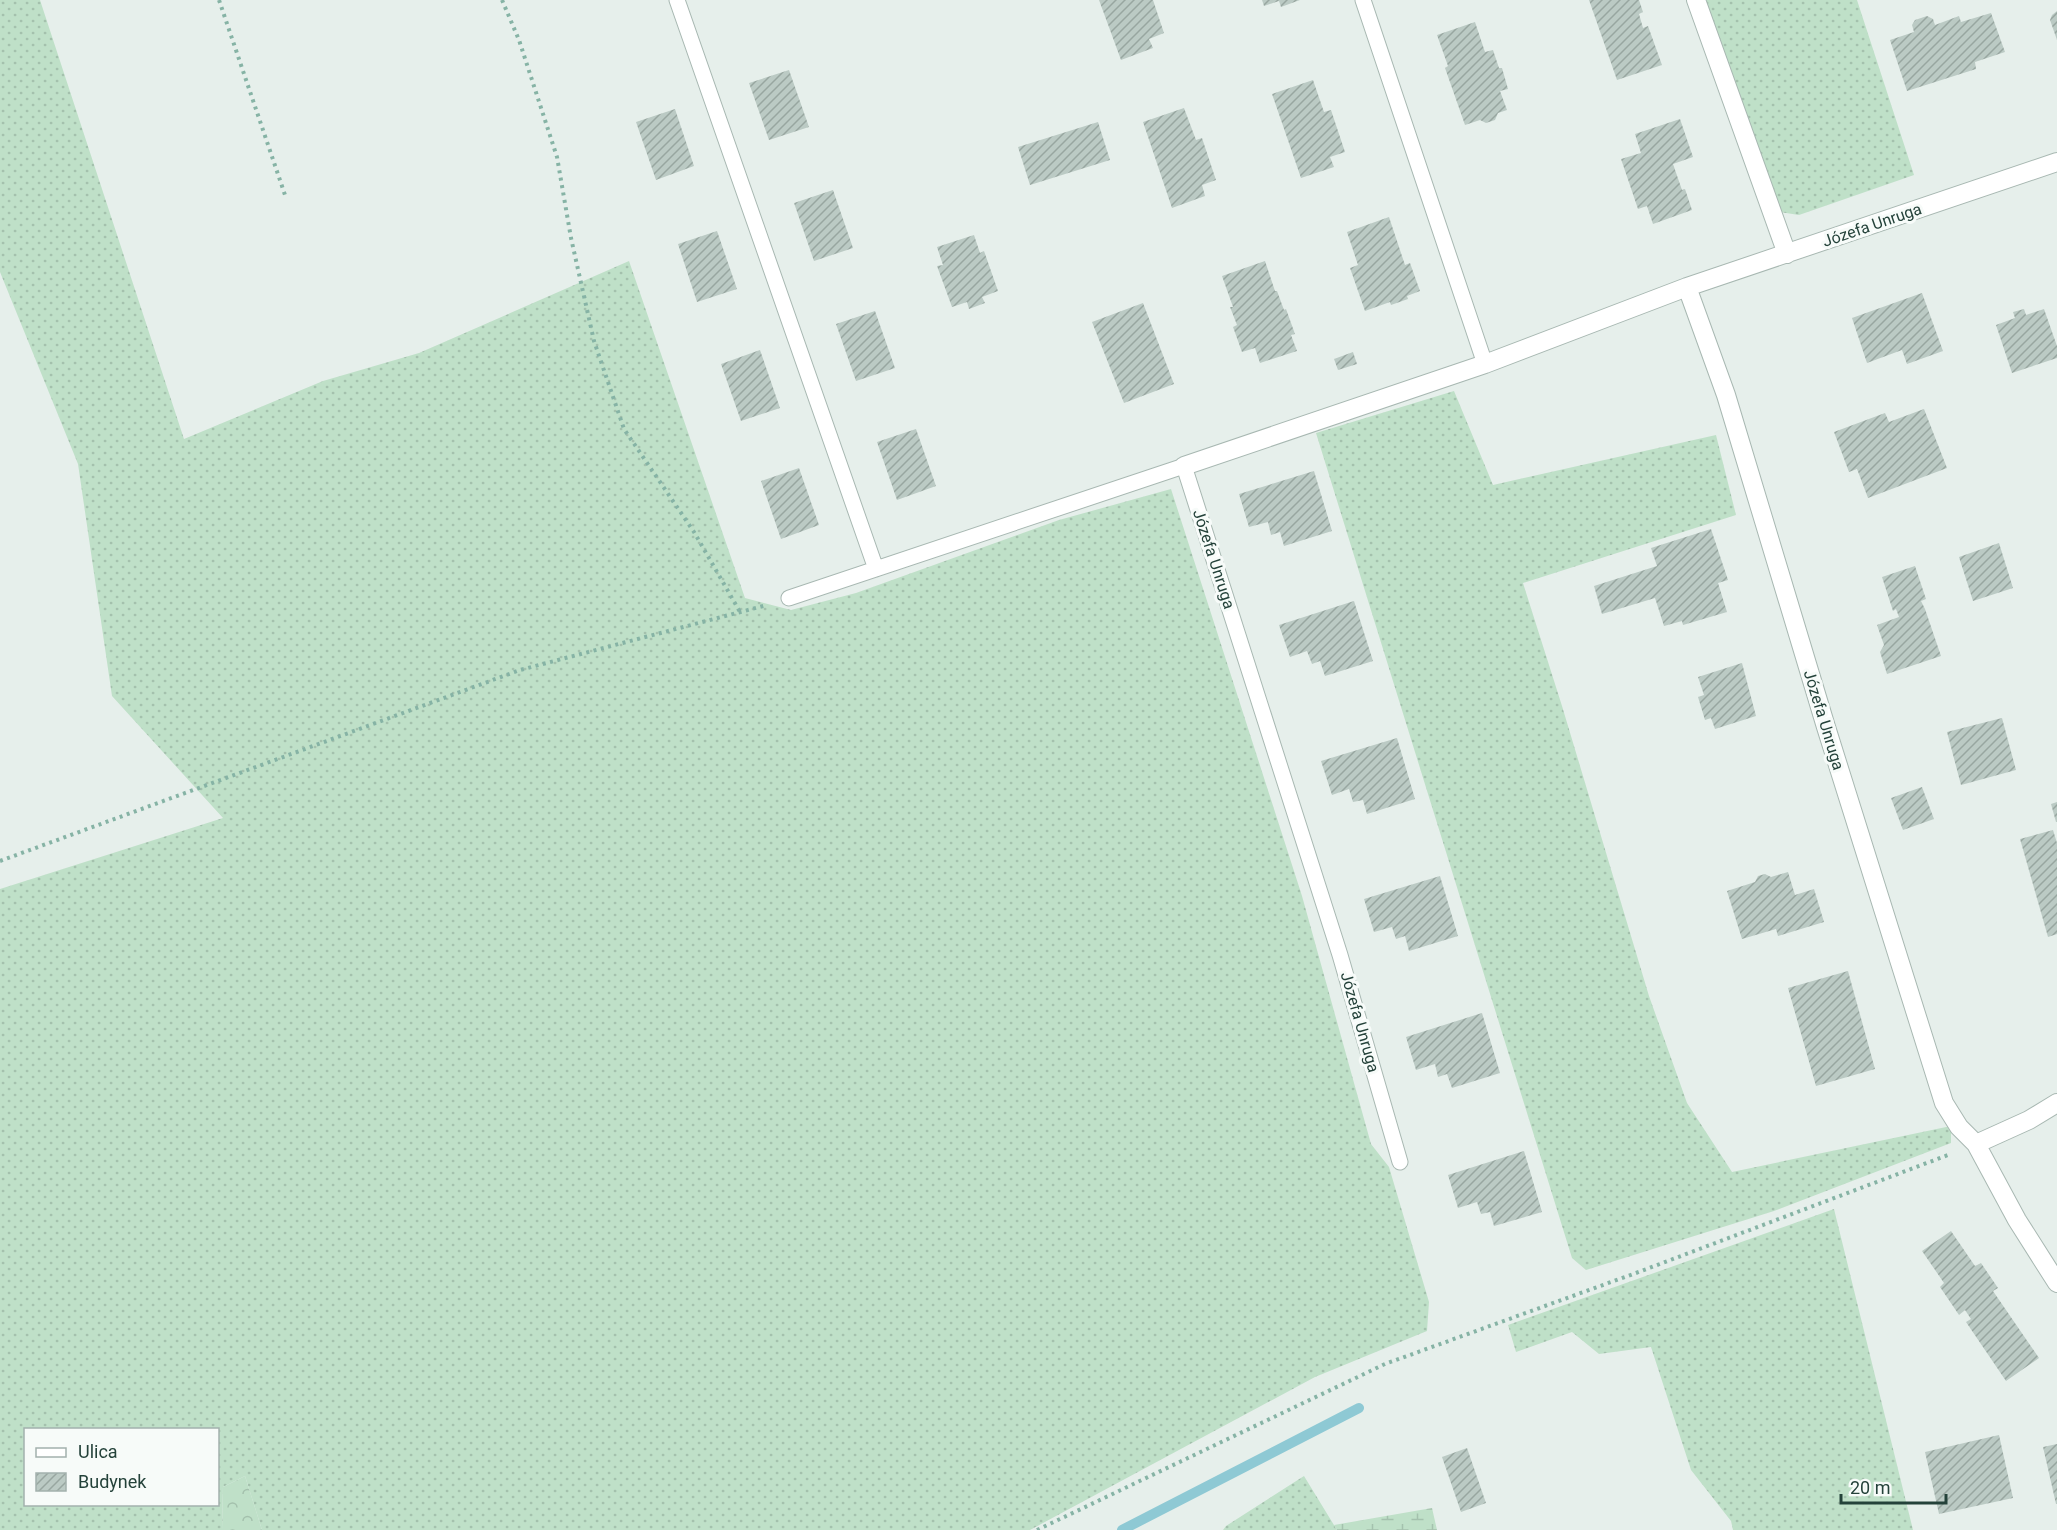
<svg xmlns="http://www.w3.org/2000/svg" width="2057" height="1530" viewBox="0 0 2057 1530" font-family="Roboto,sans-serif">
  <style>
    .grass { fill: url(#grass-dots); fill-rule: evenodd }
    .forest { fill: url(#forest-crowns) }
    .wetland { fill: url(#wetland-marsh) }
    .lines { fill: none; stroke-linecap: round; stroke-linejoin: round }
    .stream { stroke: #8ec9d4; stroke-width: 10 }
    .building { fill: url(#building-hatch) }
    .lane-casing { stroke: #a8b8b2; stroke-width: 17 }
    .street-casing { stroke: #a8b8b2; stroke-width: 20 }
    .path { stroke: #86b3a5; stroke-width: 4; stroke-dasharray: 3 4.5; stroke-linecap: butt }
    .lane { stroke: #fff; stroke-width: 15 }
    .street { stroke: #fff; stroke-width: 18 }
    .labels { text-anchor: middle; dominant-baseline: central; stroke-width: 6; stroke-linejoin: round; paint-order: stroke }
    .street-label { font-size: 16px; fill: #24423a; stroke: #f7fbf9 }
  </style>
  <defs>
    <pattern id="grass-dots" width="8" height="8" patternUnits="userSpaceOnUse" patternTransform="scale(1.5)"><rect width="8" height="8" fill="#bfe0c8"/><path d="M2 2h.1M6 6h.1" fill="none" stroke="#a4c1ad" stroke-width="1.8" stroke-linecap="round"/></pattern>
    <pattern id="forest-crowns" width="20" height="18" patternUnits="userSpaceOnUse" patternTransform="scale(1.5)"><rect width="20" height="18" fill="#bfe0c8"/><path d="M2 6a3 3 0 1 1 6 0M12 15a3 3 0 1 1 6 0" fill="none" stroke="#a4c1ad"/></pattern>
    <pattern id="wetland-marsh" width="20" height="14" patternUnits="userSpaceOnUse" patternTransform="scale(1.5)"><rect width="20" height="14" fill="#bfe0c8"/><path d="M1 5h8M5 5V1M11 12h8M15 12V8" fill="none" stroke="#a4c1ad"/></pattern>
    <pattern id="building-hatch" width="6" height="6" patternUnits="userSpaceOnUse" patternTransform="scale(1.5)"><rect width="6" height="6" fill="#bbcac4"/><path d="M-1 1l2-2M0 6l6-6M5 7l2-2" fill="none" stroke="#98a6a0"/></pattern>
  </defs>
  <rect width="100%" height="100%" fill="#e6efeb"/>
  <path class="grass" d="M0 0H40L184 439 323 381 419 353 629 261 745 598 791 610 856 593 1059 520 1171 489 1302 896 1371 1144 1389 1167 1429 1302 1427 1331 1315 1377 1030 1530H262L245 1476 223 1487 222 1530H0V889L223 818 112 696 78 464 0 272ZM26 1430H218V1504H26Z
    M1704 0H1857L1914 175 1799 215 1774 211Z
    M1454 391 1493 485 1716 435 1736 515 1523 583 1562 706 1649 996 1687 1103 1732 1172 1951 1126V1143L1774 1211 1586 1270 1572 1258 1316 433Z
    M1834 1209 1913 1530H1733L1731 1521 1691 1470 1651 1347 1599 1354 1572 1332 1516 1352 1508 1325Z
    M1304 1476 1337 1530H1223L1226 1526Z"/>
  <path class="forest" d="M245 1476 262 1530H222L223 1487Z"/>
  <path class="wetland" d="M1432 1508 1437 1530H1337L1334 1525Z"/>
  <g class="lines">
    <path class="stream" d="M1122 1530 1359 1408"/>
  </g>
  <path class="building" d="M1099 0H1153L1164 33 1149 39 1153 48 1121 60Z
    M1262 0H1300L1281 7 1279 1 1264 6Z
    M1589 0H1639L1643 12 1639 14 1643 28 1648 26 1662 65 1617 80Z
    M2057 11V40L2050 20 2052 15Z
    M1991 13 2005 52 1975 62 1976 69 1907 91 1890 40 1914 32 1912 25 1915 20 1927 16 1933 19 1935 25 1959 16 1961 22Z
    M1475 22 1485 52 1493 50 1499 68H1502L1508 89 1500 91 1507 110 1498 113 1495 120 1486 123 1480 120 1465 125 1445 68 1448 66 1437 35Z
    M789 70 809 127 769 140 749 83Z
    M1313 80 1324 112 1331 110 1345 152 1330 157 1334 167 1301 178 1272 94Z
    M1184 108 1196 140 1202 138 1216 180 1202 185 1205 196 1172 208 1143 122Z
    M675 109 694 166 656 180 636 122Z
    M1680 119 1693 157 1673 164 1682 190 1685 189 1692 210 1653 224 1647 206 1638 209 1621 159 1641 153 1635 134Z
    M1098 122 1110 160 1030 185 1018 147Z
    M833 190 853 248 814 261 794 203Z
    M1389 217 1405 265 1410 263 1420 291 1407 296 1408 299 1391 305 1390 302 1365 311 1350 268 1358 265 1347 232Z
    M717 231 737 289 697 302 678 244Z
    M974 235 980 253 984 251 998 291 982 297 985 303 969 309 967 302 952 307 937 266 943 265 937 247Z
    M1265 261 1275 291H1277L1284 310 1286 309 1295 334 1291 335 1297 351 1260 363 1255 348 1242 352 1233 327 1237 325 1230 307H1233L1222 276Z
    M1922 293 1943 351 1907 364 1902 350 1867 363 1852 318Z
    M1143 303 1174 384 1124 403 1092 322Z
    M2024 309 2026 315 2044 309 2057 346V358L2012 373 1996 325 2015 318 2013 312Z
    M875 311 895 368 856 381 836 324Z
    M760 350 780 408 741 421 721 364Z
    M1353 352 1357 364 1338 370 1334 359Z
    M1924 409 1947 468 1868 498 1857 469 1849 472 1834 432 1885 413 1889 422Z
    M916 429 936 486 897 500 877 442Z
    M799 468 819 525 781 539 761 481Z
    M1314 471 1332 531 1284 546 1280 532 1271 535 1268 522 1249 527 1239 494Z
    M1711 529 1728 580 1718 583 1727 612 1683 625 1682 621 1664 626 1655 598 1602 614 1594 586 1657 566 1651 548Z
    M1999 543 2013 588 1973 601 1959 557Z
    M1915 566 1926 599 1921 601 1925 609 1941 656 1887 674 1880 652 1884 645 1877 625 1899 617 1896 609 1893 611 1882 577Z
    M1354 601 1373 661 1325 676 1320 661 1312 664 1307 651 1290 657 1279 625Z
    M1742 663 1756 716 1715 729 1711 718 1705 720 1698 697 1704 695 1698 677Z
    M2002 718 2016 770 1961 785 1947 732Z
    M1397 738 1415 799 1367 814 1363 800 1353 802 1349 789 1332 795 1321 761Z
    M1922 787 1934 819 1903 830 1891 798Z
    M2057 802V822H2056L2051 804Z
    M2053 830 2057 843V934L2048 937 2020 839Z
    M1788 872 1795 895 1814 889 1824 922 1778 936 1776 929 1742 939 1727 891 1755 882 1758 876 1765 874 1771 877Z
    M1440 876 1458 936 1409 951 1405 936 1396 939 1392 927 1374 932 1364 899Z
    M1848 971 1875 1069 1816 1086 1788 988Z
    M1482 1013 1500 1073 1452 1088 1447 1074 1438 1077 1435 1064 1416 1070 1406 1037Z
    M1524 1151 1542 1212 1494 1226 1490 1212 1481 1214 1477 1202 1458 1208 1448 1175Z
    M1951 1231 1975 1266 1981 1263 1998 1288 1993 1291 2039 1358 2006 1381 1966 1322 1971 1319 1965 1310 1959 1315 1940 1287 1944 1283 1922 1251Z
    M1999 1435 2013 1498 1939 1514 1925 1452Z
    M2057 1444V1504H2056L2043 1447Z
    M1467 1448 1486 1503 1461 1512 1442 1457Z"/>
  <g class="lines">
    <g class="lane-casing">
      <path id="lane" d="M677 0 876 569
        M1363 0 1485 364
        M789 598 1184 466 1340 955 1400 1162"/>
    </g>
    <g class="street-casing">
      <path id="street" d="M1696 0 1787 254
        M1687 287 1726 395 1826 727 1944 1103 1959 1127 1976 1144 2017 1220 2057 1283
        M1184 466 1485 364 1687 287 2057 162
        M1976 1144 2029 1120 2057 1103"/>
    </g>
    <path class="path" d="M219 0 285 195
      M502 0 519 40 557 157 571 238 594 341 624 429 694 532 740 612
      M0 861 520 670 767 605
      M1037 1530 1385 1364 1636 1273 1948 1155"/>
    <use href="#lane" class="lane"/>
    <use href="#street" class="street"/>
  </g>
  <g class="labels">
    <g class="street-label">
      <text transform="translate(1872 225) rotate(-19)">Józefa Unruga</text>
      <text transform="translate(1214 559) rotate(72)">Józefa Unruga</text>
      <text transform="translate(1824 720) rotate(73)">Józefa Unruga</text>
      <text transform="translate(1360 1022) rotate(74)">Józefa Unruga</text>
    </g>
  </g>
  <rect x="24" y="1428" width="195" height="78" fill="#f7fbf9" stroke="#a3b1ad" stroke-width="1.5"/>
  <rect x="36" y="1448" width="30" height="9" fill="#ffffff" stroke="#a3b1ad" stroke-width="1.5"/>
  <text x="78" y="1458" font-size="18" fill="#24423a">Ulica</text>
  <rect x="36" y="1473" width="30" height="18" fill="url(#building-hatch)" stroke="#a3b1ad" stroke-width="1.5"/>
  <text x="78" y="1488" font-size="18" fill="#24423a">Budynek</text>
  <path d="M1841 1494v9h105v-9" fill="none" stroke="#24423a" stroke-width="3"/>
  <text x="1850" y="1494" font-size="18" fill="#24423a" stroke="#f7fbf9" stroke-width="4.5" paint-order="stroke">20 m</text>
</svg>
